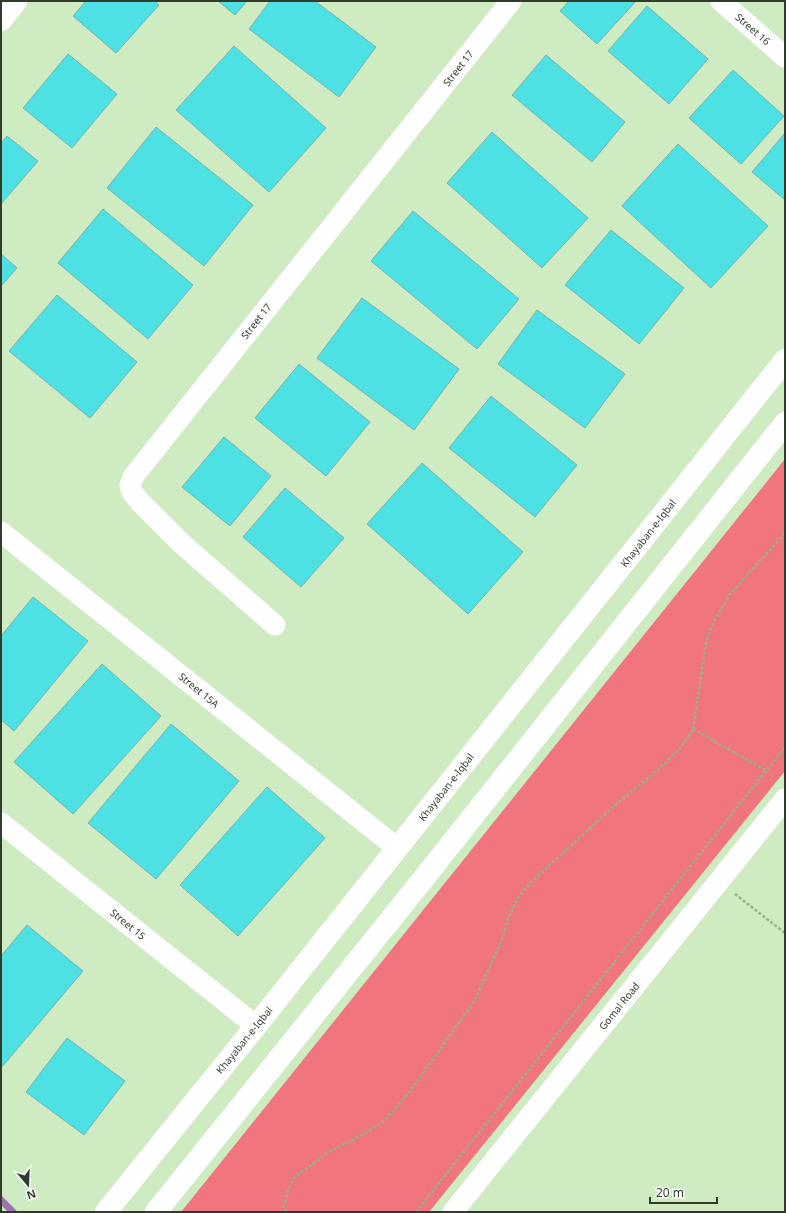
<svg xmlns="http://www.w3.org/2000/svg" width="786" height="1213" viewBox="0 0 786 1213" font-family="'Noto Sans',sans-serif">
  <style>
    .forest { fill: #f1757f }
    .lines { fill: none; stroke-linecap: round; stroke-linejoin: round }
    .stream { stroke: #9f71af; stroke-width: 7 }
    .building { fill: #4de1e3; stroke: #75b3b3 }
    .path { stroke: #99b090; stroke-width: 2.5; stroke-dasharray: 3 2; stroke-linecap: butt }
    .minor { stroke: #fff; stroke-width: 21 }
    .primary { stroke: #fff; stroke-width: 22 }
    .labels { text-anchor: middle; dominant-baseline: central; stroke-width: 3; stroke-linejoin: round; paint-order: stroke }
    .street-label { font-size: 10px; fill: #303b2b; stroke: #fff }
  </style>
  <rect width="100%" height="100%" fill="#ceebc2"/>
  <path class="forest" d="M785 459V771L429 1212H181Z"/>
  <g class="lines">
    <path class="stream" d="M1 1200 13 1212"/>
  </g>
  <path class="building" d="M86 1H155L159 5 116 53 73 16Z
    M218 1H247L235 15Z
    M270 1H315L376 47 339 97 249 29Z
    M569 1H636L597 44 560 11Z
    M647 6 708 59 669 104 608 51Z
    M234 46 326 128 269 192 176 110Z
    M68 54 117 94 72 148 23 108Z
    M546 55 625 122 592 162 512 95Z
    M733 70 784 116 741 164 689 118Z
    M156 127 253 205 204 266 107 188Z
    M492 132 588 218 542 268 447 183Z
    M785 133V200L752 172Z
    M7 136 38 161 1 204V143Z
    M678 144 768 226 711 288 622 206Z
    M103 209 193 285 148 339 58 263Z
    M413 211 519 299 477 349 371 261Z
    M611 230 684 288 639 344 565 285Z
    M1 254 17 268 1 286Z
    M57 295 137 362 90 418 9 351Z
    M362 298 459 369 414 430 317 358Z
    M537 310 625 374 585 428 498 364Z
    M299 364 370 422 326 476 255 418Z
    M491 396 577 465 535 517 449 448Z
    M224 437 271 476 230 526 182 487Z
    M422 463 523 552 468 614 367 524Z
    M285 488 344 538 301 587 243 537Z
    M33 597 88 641 14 731 1 720V636Z
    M102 664 161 716 73 814 14 762Z
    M171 724 239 781 156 879 88 823Z
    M267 787 325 838 238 936 180 885Z
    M27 925 83 971 1 1068V956Z
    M67 1038 125 1081 84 1135 26 1092Z"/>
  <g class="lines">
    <path class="path" d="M693 729 765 770
      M735 894 785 933
      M286 1212 284 1207 288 1190 295 1177 330 1151 362 1135 383 1122 409 1093 475 1000 503 937 508 919 517 899 529 884 615 805 652 775 679 750 693 729 706 643 713 623 730 594 780 539 785 531
      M416 1212 785 747"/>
    <path class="minor" d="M721 1 785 57
      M1 21 17 1
      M1 532 397 848
      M275 625 182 544 141 503 132 492 130 485 133 477 511 1
      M1 823 256 1026
      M453 1212 785 799"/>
    <path class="primary" d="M106 1212 256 1026 785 360
      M156 1212 428 873 785 423"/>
  </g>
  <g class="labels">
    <g class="street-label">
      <text transform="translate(753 29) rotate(41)">Street 16</text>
      <text transform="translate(458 68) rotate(-52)">Street 17</text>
      <text transform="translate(256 321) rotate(-52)">Street 17</text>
      <text transform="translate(648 533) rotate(-52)">Khayaban-e-Iqbal</text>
      <text transform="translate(199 690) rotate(39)">Street 15A</text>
      <text transform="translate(446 787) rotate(-52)">Khayaban-e-Iqbal</text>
      <text transform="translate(128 924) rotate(39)">Street 15</text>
      <text transform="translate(619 1006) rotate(-51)">Gomal Road</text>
      <text transform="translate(244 1040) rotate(-51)">Khayaban-e-Iqbal</text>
    </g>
  </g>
  <rect width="786" height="1213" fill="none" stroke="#303b2b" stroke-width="4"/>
  <g transform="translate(28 1185) rotate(161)" stroke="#ffffff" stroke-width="3" paint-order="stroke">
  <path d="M0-3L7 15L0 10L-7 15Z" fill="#303b2b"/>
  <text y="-6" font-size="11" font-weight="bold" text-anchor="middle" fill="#303b2b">N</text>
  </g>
  <path d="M650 1197v6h67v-6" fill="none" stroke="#303b2b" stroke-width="2"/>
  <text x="656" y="1197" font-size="12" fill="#303b2b" stroke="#ffffff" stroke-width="3" paint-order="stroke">20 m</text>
</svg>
